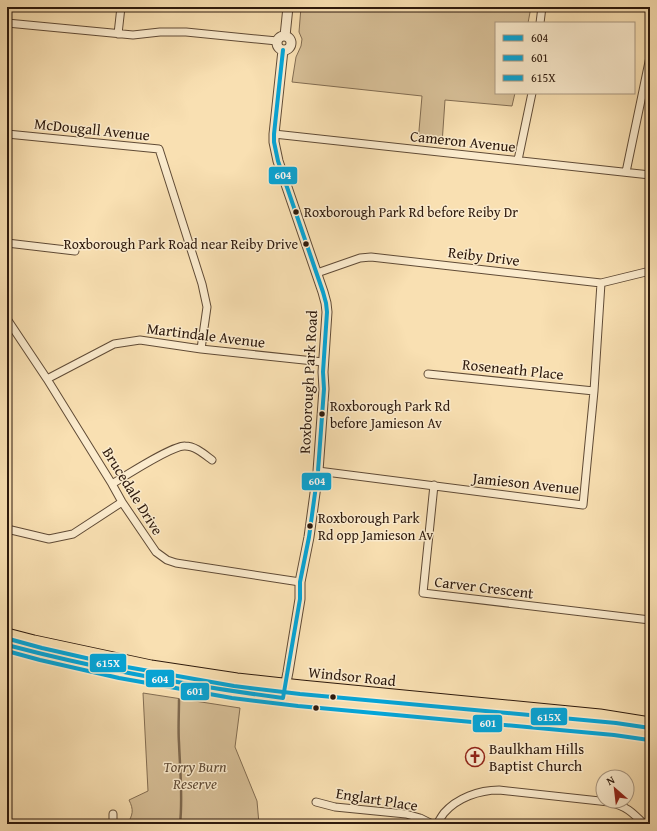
<svg xmlns="http://www.w3.org/2000/svg" width="657" height="831" viewBox="0 0 657 831" font-family="'Gentium Book Plus',serif">
  <style>
    .green { fill: #d6be96; stroke: #826c51 }
    .lines { fill: none; stroke-linecap: round; stroke-linejoin: round }
    .stream { stroke: #7e684e; stroke-width: 2.5 }
    .minor-casing { stroke: #604b36; stroke-width: 9 }
    .tertiary-casing { stroke: #604b36; stroke-width: 11 }
    .primary-casing { stroke: #2d190c; stroke-width: 13 }
    .minor { stroke: #fbebcd; stroke-width: 7 }
    .tertiary { stroke: #fbebcd; stroke-width: 9 }
    .primary { stroke: #f9e0b2; stroke-width: 11 }
    .bus-1-casing { stroke: #fbebcd; stroke-width: 7 }
    .bus-2-casing { stroke: #fbebcd; stroke-width: 7 }
    .bus-3-casing { stroke: #fbebcd; stroke-width: 7 }
    .bus-1 { stroke: #04a5d8; stroke-width: 4 }
    .bus-2 { stroke: #04a5d8; stroke-width: 4 }
    .bus-3 { stroke: #04a5d8; stroke-width: 4 }
    .bus-dot { fill: #2d190c; stroke: #fbebcd; stroke-width: 1.5 }
    .labels { text-anchor: middle; dominant-baseline: central; stroke-width: 3; stroke-linejoin: round; paint-order: stroke }
    .bus-label { font-size: 14px; fill: #2d190c; stroke: #fbebcd; text-anchor: start }
    .street-label { font-size: 15px; fill: #2d190c; stroke: #fbebcd }
    .poi-label { font-size: 15px; fill: #2d190c; stroke: #fbebcd; text-anchor: start }
    .park-label { font-size: 15px; font-style: italic; fill: #604b35; stroke: #fbebcd }
    .line-badge { stroke: #fbebcd; stroke-width: 1.5 }
    .badge-label { font-size: 11px; text-anchor: middle; font-weight: bold; fill: #fff }
  </style>
  <rect width="100%" height="100%" fill="#f9e0b2"/>
  <filter id="stains"><feTurbulence type="fractalNoise" baseFrequency=".005" numOctaves="4"/><feColorMatrix values="0 0 0 0 .2 0 0 0 0 .09 0 0 0 0 .02 0 0 0 .5 -.17"/></filter>
  <radialGradient id="worn" r=".72"><stop offset=".6" stop-color="#630" stop-opacity="0"/><stop offset="1" stop-color="#630" stop-opacity=".3"/></radialGradient>
  <path class="green" d="M301 7H531L528 23H496V93H515L512 106 445 100 442 144 418 142 422 96 292 82 296 57 301 46 302 39 299 32Z
    M143 693 240 708 235 747 257 801 259 824H127C133 815 134 810 129 800L148 791Z"/>
  <g class="lines">
    <path class="stream" d="M179 700C179 714 178 729 179 743 180 770 183 797 180 824"/>
    <g class="minor-casing">
      <path id="minor" d="M7 23 133 35 160 32H186L277 41
        M540 23 542 7
        M118 34 121 7
        M7 134 159 149 202 284 207 307 201 349
        M274 134 650 175
        M518 160 532 93
        M626 172 650 57
        M7 243 75 251
        M317 273 360 258 371 257 601 283 650 271
        M7 319 47 379 112 484 122 502 156 552 167 560 176 563 300 582
        M428 374 594 391
        M47 379 114 344 140 340 201 349 323 362
        M318 471 583 505 594 391 601 283
        M112 484C125 476 173 445 185 446 195 446 204 454 212 460
        M434 485 423 593 650 620
        M7 529 49 539 73 534 122 502
        M316 802 335 807 406 814 420 818 432 824
        M113 824V814
        M437 824C439 821 441 817 444 813 457 798 479 790 499 790L609 802C626 806 632 812 644 824"/>
    </g>
    <g class="tertiary-casing">
      <path id="tertiary" d="M277 43a7 7 0 1 1 14 0a7 7 0 1 1-14 0Z
        M285 36 288 7
        M283 50 274 134V142L278 161 323 292 326 303 327 312 323 372 324 389 318 471 309 537 300 582V599L288 672 283 698"/>
    </g>
    <g class="primary-casing">
      <path id="primary" d="M7 634 34 641 151 666 237 679 301 686 600 715 650 723
        M7 645 41 654 120 672 233 692 299 700 615 729 650 734"/>
    </g>
    <use href="#minor" class="minor"/>
    <use href="#tertiary" class="tertiary"/>
    <use href="#primary" class="primary"/>
    <g class="bus-1-casing">
      <path id="bus-1" d="M7 645C98 669 190 686 283 698L300 599V582L309 537 318 471 324 389 323 372 327 312 326 303 323 292 278 161 274 142V134L283 50"/>
    </g>
    <g class="bus-2-casing">
      <path id="bus-2" d="M7 651 40 660 119 678 232 698 298 706 614 735 649 740"/>
    </g>
    <g class="bus-3-casing">
      <path id="bus-3" d="M9 639 42 648 121 666 234 686 300 694 616 723 650 728"/>
    </g>
    <use href="#bus-1" class="bus-1"/>
    <use href="#bus-2" class="bus-2"/>
    <use href="#bus-3" class="bus-3"/>
  </g>
  <defs>
    <g id="church-ring" transform="scale(1)"><circle r="9.5" fill="#fbebcd" stroke="#8f2418" stroke-width="1.5"/><path d="M-1.2-6h2.4v3.5h3.3v2.4h-3.3V6h-2.4V-.1h-3.3v-2.4h3.3Z" fill="#8f2418"/></g>
  </defs>
  <g fill-rule="evenodd">
    <use href="#church-ring" x="475" y="757"/>
  </g>
  <g class="bus-dot">
    <circle cx="296" cy="212" r="3.5"/>
    <circle cx="306" cy="244" r="3.5"/>
    <circle cx="322" cy="414" r="3.5"/>
    <circle cx="310" cy="526" r="3.5"/>
    <circle cx="333" cy="697" r="3.5"/>
    <circle cx="316" cy="708" r="3.5"/>
  </g>
  <g class="labels">
    <g class="bus-label">
      <text x="304" y="212">Roxborough Park Rd before Reiby Dr</text>
      <text x="298" y="244" text-anchor="end">Roxborough Park Road near Reiby Drive</text>
      <text x="330" y="406">Roxborough Park Rd<tspan x="330" dy="17">before Jamieson Av</tspan></text>
      <text x="318" y="518">Roxborough Park<tspan x="318" dy="17">Rd opp Jamieson Av</tspan></text>
    </g>
    <g class="street-label">
      <text transform="translate(92 129) rotate(6)">McDougall Avenue</text>
      <text transform="translate(463 141) rotate(6)">Cameron Avenue</text>
      <text transform="translate(484 256) rotate(7)">Reiby Drive</text>
      <text transform="translate(206 335) rotate(7)">Martindale Avenue</text>
      <text transform="translate(513 369) rotate(6)">Roseneath Place</text>
      <text transform="translate(308 382) rotate(-87)">Roxborough Park Road</text>
      <text transform="translate(526 483) rotate(6)">Jamieson Avenue</text>
      <text transform="translate(133 491) rotate(58)">Brucedale Drive</text>
      <text transform="translate(484 587) rotate(7)">Carver Crescent</text>
      <text transform="translate(352 676) rotate(6)">Windsor Road</text>
      <text transform="translate(377 799) rotate(9)">Englart Place</text>
    </g>
    <g class="poi-label">
      <text x="489" y="748">Baulkham Hills<tspan x="489" dy="17">Baptist Church</tspan></text>
    </g>
    <g class="park-label">
      <text x="195" y="766">Torry Burn<tspan x="195" dy="17">Reserve</tspan></text>
    </g>
  </g>
  <g class="line-badge">
    <rect x="268" y="166" width="30" height="19" rx="4" fill="#04a5d8"/>
    <rect x="301" y="472" width="31" height="19" rx="4" fill="#04a5d8"/>
    <rect x="89" y="653" width="38" height="20" rx="4" fill="#04a5d8"/>
    <rect x="145" y="669" width="30" height="19" rx="4" fill="#04a5d8"/>
    <rect x="180" y="682" width="30" height="19" rx="4" fill="#04a5d8"/>
    <rect x="530" y="707" width="38" height="19" rx="4" fill="#04a5d8"/>
    <rect x="472" y="714" width="31" height="19" rx="4" fill="#04a5d8"/>
  </g>
  <g class="badge-label">
    <text x="283" y="179">604</text>
    <text x="317" y="485">604</text>
    <text x="108" y="667">615X</text>
    <text x="160" y="683">604</text>
    <text x="195" y="695">601</text>
    <text x="549" y="721">615X</text>
    <text x="488" y="727">601</text>
  </g>
  <rect width="657" height="831" fill="none" stroke="#f9e0b2" stroke-width="24"/>
  <rect x="8" y="8" width="641" height="815" fill="none" stroke="#2d190c" stroke-width="2"/>
  <rect x="12" y="12" width="633" height="807" fill="none" stroke="#2d190c"/>
  <rect x="495" y="22" width="140" height="72" fill="#fbebcd" stroke="#a99780"/>
  <rect x="503" y="35" width="20" height="6" fill="#04a5d8" stroke="#a99780"/>
  <text x="531" y="42" font-size="12" fill="#2d190c">604</text>
  <rect x="503" y="55" width="20" height="6" fill="#04a5d8" stroke="#a99780"/>
  <text x="531" y="62" font-size="12" fill="#2d190c">601</text>
  <rect x="503" y="75" width="20" height="6" fill="#04a5d8" stroke="#a99780"/>
  <text x="531" y="82" font-size="12" fill="#2d190c">615X</text>
  <g transform="translate(615 789) rotate(332)"><circle r="19" fill="#fbebcd" stroke="#a99780"/>
  <path d="M0-3L7 15L0 10L-7 15Z" fill="#8f2418"/>
  <text y="-6" font-size="11" font-weight="bold" text-anchor="middle" fill="#2d190c">N</text>
  </g>
  <rect width="100%" height="100%" filter="url(#stains)"/>
  <rect width="100%" height="100%" fill="url(#worn)"/>
</svg>
